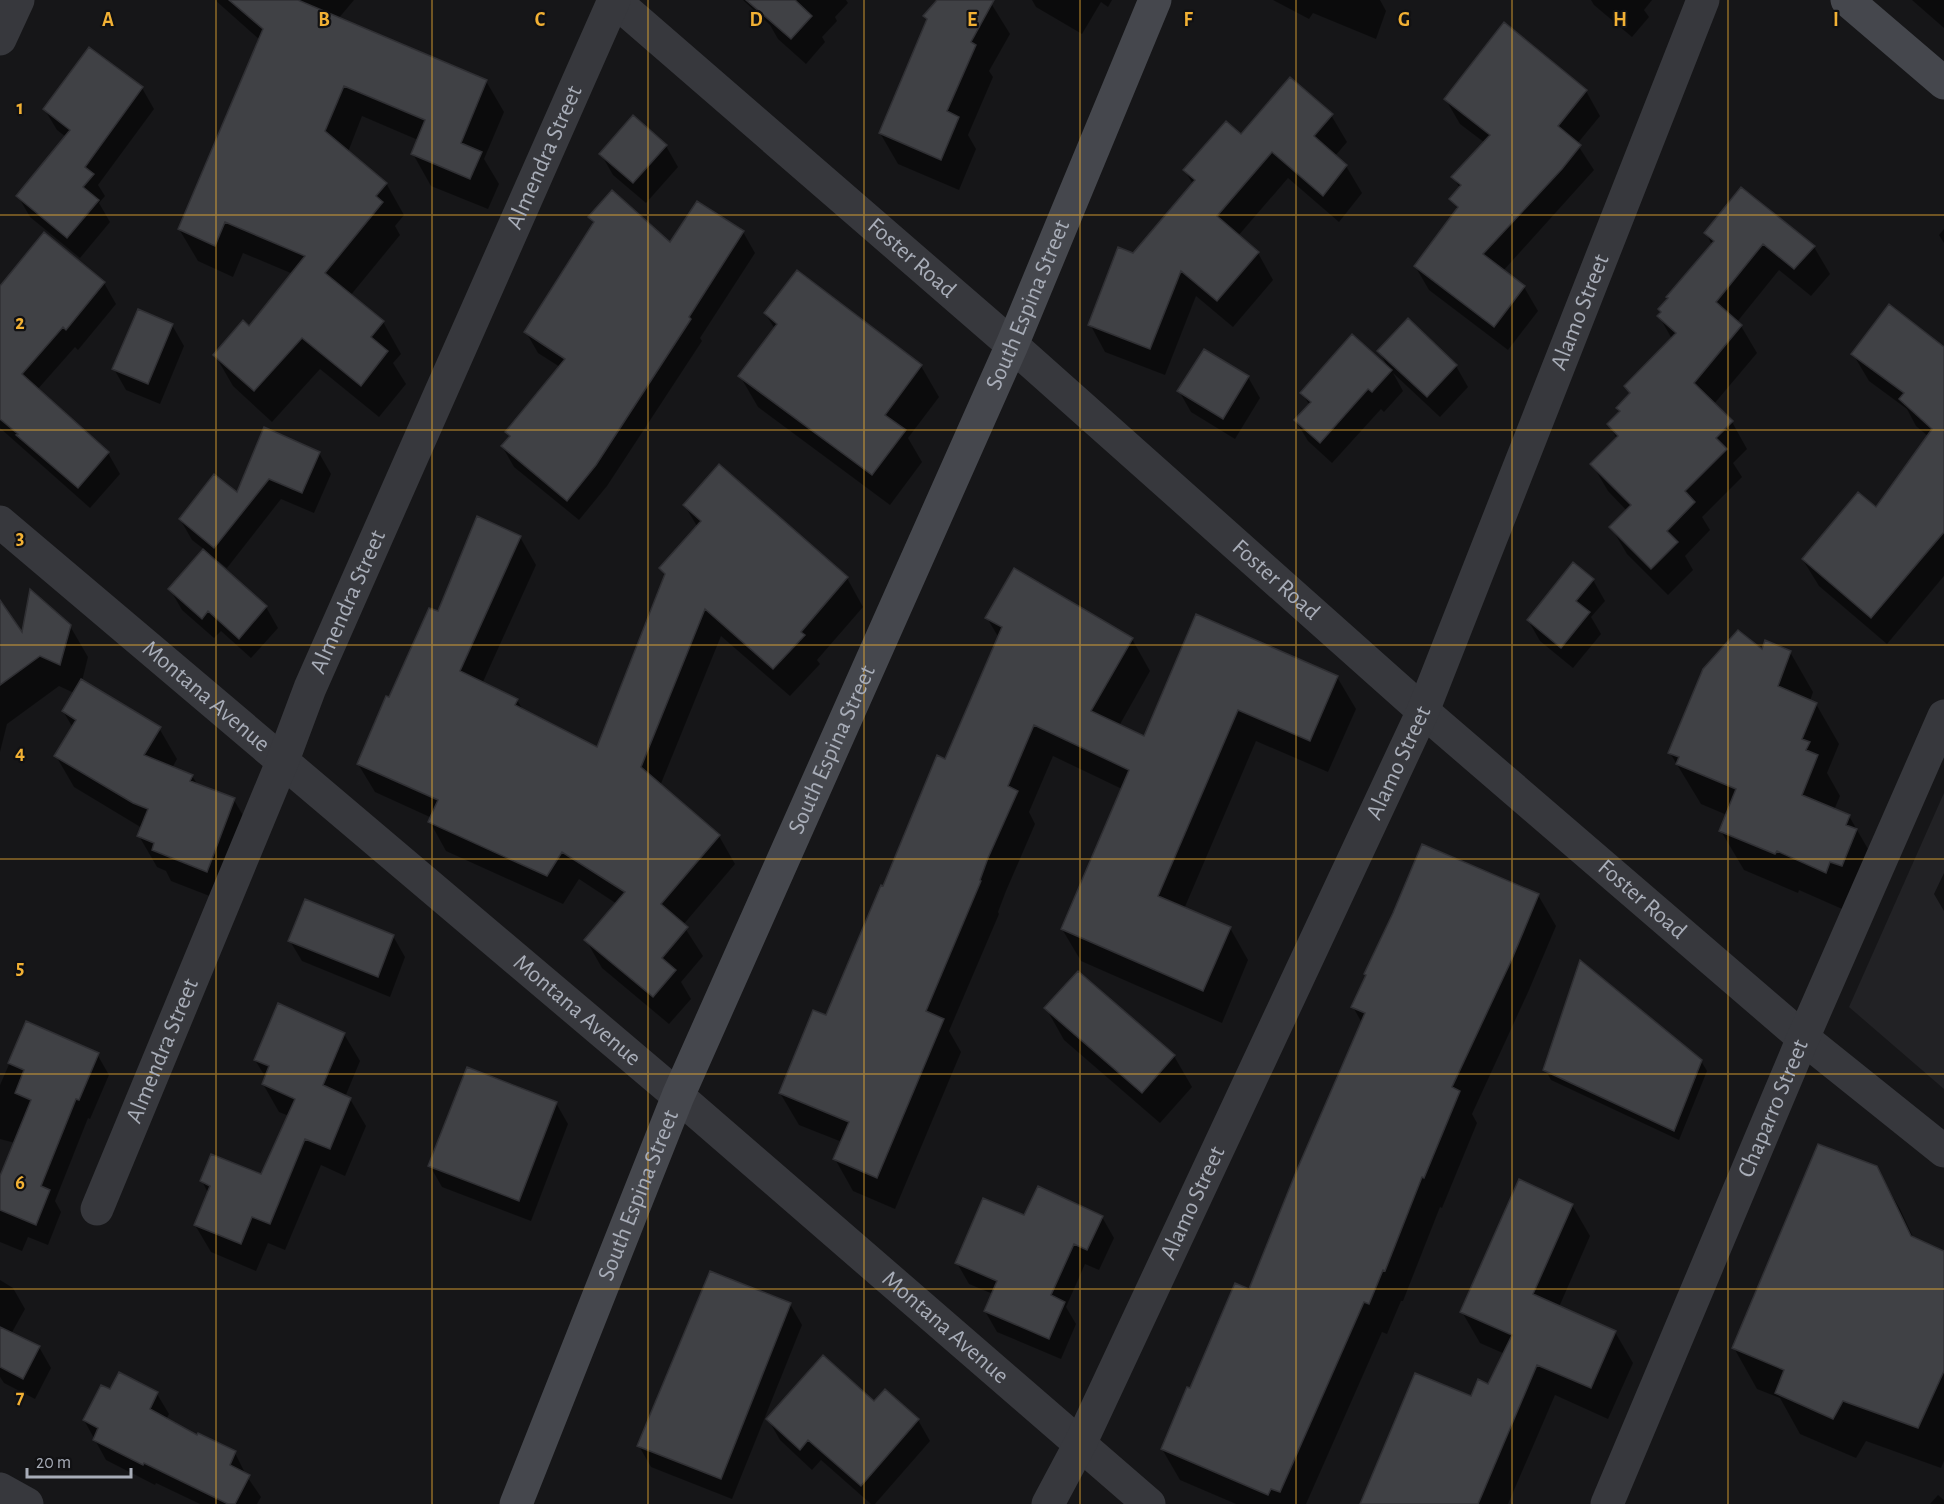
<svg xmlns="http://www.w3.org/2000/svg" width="1944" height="1504" viewBox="0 0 1944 1504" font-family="'Alegreya Sans',sans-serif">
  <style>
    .built { fill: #222225 }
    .shadow { fill: #0007 }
    .building { fill: #404145; stroke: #303034; stroke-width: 1.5 }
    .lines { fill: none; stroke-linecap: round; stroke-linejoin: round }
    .street { stroke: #37383d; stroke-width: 33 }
    .secondary { stroke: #45474d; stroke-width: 33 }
    .grid { fill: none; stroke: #f2b134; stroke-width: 1.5; stroke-opacity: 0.55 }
    .labels { text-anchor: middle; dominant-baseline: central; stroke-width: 4.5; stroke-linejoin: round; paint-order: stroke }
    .street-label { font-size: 24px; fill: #a8adb8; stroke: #111113 }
    .grid-label { font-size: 20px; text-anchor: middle; font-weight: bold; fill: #f2b134; stroke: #111113; stroke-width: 4.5; stroke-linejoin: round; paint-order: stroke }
  </style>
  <rect width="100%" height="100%" fill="#161618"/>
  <path class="built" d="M1944 793V1089L1849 1007Z"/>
  <path class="shadow" d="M215 0H354L338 19 486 81 504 112 484 159 499 184 488 209 431 186 413 154 418 140 362 116 348 152 386 183 404 215 395 226 400 235 350 296 383 322 401 354 393 363 406 384 379 417 320 369 272 422 233 386 215 355 250 328 293 274 243 253 233 277 198 261 179 229 260 40Z
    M743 0H846L848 3 835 17 837 21 822 37 825 42 806 64 778 39 770 25Z
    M939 0H989L1010 34 989 71 993 77 968 135 976 149 959 190 898 164 880 133 928 21 925 16Z
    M1032 0H1112L1108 7 1101 2 1082 34 1036 7Z
    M1273 0H1380L1386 11 1376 39 1313 13 1309 19Z
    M1591 0H1652L1644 10 1649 17 1632 37 1594 5Z
    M1912 0H1944V28Z
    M1504 25 1586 91 1600 116 1577 144 1594 170 1503 271 1524 287 1538 311 1508 350 1429 290 1415 266 1458 210 1451 199 1460 188 1453 177 1485 143 1460 124 1446 100Z
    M142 88 154 109 98 185 105 196 99 203 110 222 80 258 30 217 18 196 66 137 57 130 45 110Z
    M1331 115 1347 142 1335 156 1346 166 1362 193 1339 222 1288 178 1238 236 1258 253 1273 280 1233 327 1196 296 1165 375 1105 352 1090 324 1133 255 1193 184 1185 171 1241 136Z
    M666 146 678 167 646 203 613 175 601 154Z
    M697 203 743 232 755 253 700 338 702 341 607 486 579 520 514 467 502 446 510 438 507 432 560 367 538 353 526 332 594 225 590 217 671 244Z
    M1944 229V243L1939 235Z
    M1706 233 1814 247 1830 274 1811 296 1779 270 1737 322 1741 326 1757 353 1714 404 1732 422 1747 449 1733 463 1742 477 1702 517 1710 530 1685 556 1693 570 1668 595 1627 554 1611 527 1627 511 1608 491 1592 464 1617 439 1609 424 1620 412 1618 408 1631 395 1626 386 1672 339 1659 316 1712 245Z
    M104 283 116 304 78 350 75 347 37 390 108 453 120 474 90 508 0 428V326Z
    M765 313 921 366 939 397 908 438 922 462 890 505 758 407 740 376 775 329Z
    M172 325 184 346 160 404 126 390 114 369Z
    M1944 349V576L1887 644 1819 586 1803 560 1877 509 1929 437 1916 426 1907 409 1869 381 1853 354Z
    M1379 351 1456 366 1468 387 1440 417 1393 373 1403 391 1384 412 1381 409 1332 463 1308 441 1296 421 1310 406 1302 393 1389 369Z
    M1248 377 1260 398 1235 439 1191 412 1179 391Z
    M319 453 331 474 314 513 281 499 227 568 218 561 216 563 266 607 278 628 251 658 221 631 214 638 182 610 170 589 205 550 192 540 180 519 237 494Z
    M719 466 847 578 863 607 817 660 820 664 790 696 721 636 660 786 719 836 735 864 683 925 703 956 681 982 691 999 669 1024 602 968 586 940 617 904 579 879 563 904 446 851 430 822 432 818 375 792 358 764 389 699 439 613 520 537 536 565 482 684 517 700 523 710 598 749 666 578 660 569 697 526 685 506Z
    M1593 580 1605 601 1591 617 1601 634 1573 668 1540 641 1528 620Z
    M0 603 23 636 70 626 88 657 82 681 159 728 177 759 172 768 192 776 198 785 234 800 252 831 225 902 171 881 166 871 157 867 139 836 142 828 74 787 56 756 73 728 63 711 74 693 59 686 7 724 0 752Z
    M987 618 1132 639 1150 671 1119 726 1144 738 1337 677 1356 709 1328 772 1256 741 1184 909 1230 928 1248 960 1222 1023 1081 961 1062 929 1122 789 1053 756 1029 812 1035 824 1006 891 998 912 999 914 949 1031 961 1052 895 1209 853 1191 835 1159 842 1142 799 1125 780 1093 827 1017 884 888 946 761 999 638Z
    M1762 651 1790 652 1813 692 1810 701 1816 704 1839 744 1827 773 1840 796 1834 810 1849 816 1872 856 1849 912 1799 890 1798 893 1744 870 1721 831 1727 815 1701 804 1670 753Z
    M1944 873V911L1934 894Z
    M1538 895 1556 926 1529 990 1472 1114 1477 1123 1442 1208 1440 1207 1403 1301H1401L1387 1334 1382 1332 1306 1504H1236L1180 1480 1162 1449 1191 1390 1250 1291 1362 1023 1353 1007Z
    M393 936 405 957 390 997 302 961 290 941Z
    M1078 973 1174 1056 1192 1087 1160 1123 1064 1040 1046 1008Z
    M27 1023 97 1054 109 1075 90 1119 88 1118 55 1201 61 1212 48 1245 28 1237 22 1251 0 1242V1180L15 1143 0 1139V1085Z
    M344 1034 360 1061 345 1097 350 1099 366 1126 345 1176 321 1165 285 1250 268 1243 256 1271 211 1252 195 1225 208 1193 202 1181 262 1176 289 1116 279 1112 263 1084 266 1078 255 1060Z
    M1701 1061 1707 1071 1679 1140 1551 1080 1545 1069Z
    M556 1103 568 1124 531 1221 442 1187 430 1166Z
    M1876 1168 1900 1209 1914 1239 1944 1253V1461L1941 1468 1866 1441 1856 1458 1800 1434 1780 1398 1757 1389 1734 1348Z
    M1572 1205 1590 1236 1559 1307 1615 1332 1633 1363 1608 1419 1555 1395 1508 1504H1361L1471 1398 1489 1386 1505 1354 1480 1343 1462 1312Z
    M1102 1217 1114 1238 1099 1270 1085 1264 1066 1307 1076 1324 1061 1359 997 1332 985 1311 993 1294 969 1284 957 1263Z
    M0 1280 13 1288 25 1309 11 1334 39 1347 51 1368 35 1399 4 1383 0 1377Z
    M790 1304 802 1325 732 1499 651 1467 639 1446Z
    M110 1391 157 1394 169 1414 166 1420 198 1437 235 1453 246 1475 261 1497 257 1504H200L156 1483 155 1485 106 1460 84 1420Z
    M874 1403 918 1420 930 1441 875 1504H871L821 1460 812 1470 780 1440 768 1419Z
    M1938 1495 1944 1500V1504H1930Z"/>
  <path class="building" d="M229 0H298L487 80 461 143 482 152 470 179 411 154 425 120 344 86 325 131 387 183 376 196 383 202 325 273 384 321 371 337 388 351 361 386 302 338 254 391 213 355 243 320 249 326 305 256 225 222 215 246 178 229 263 29Z
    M746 0H795L812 16 791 39Z
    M937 0H994L971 42 976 45 947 111 959 117 941 160 879 133 927 19 923 16Z
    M1504 22 1587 90 1558 126 1581 145 1562 169 1483 254 1525 286 1494 327 1414 266 1458 207 1449 199 1461 185 1451 177 1490 135 1444 99Z
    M89 47 143 87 85 167 94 174 83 187 99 200 67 238 16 196 70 130 43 109Z
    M1290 77 1333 114 1314 136 1347 165 1323 196 1272 152 1217 216 1259 252 1217 301 1181 271 1150 349 1088 325 1118 247 1133 253 1195 180 1183 170 1226 121 1241 134Z
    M633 115 667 145 633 183 599 154Z
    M1741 187 1815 246 1794 269 1763 244 1716 302 1742 325 1694 383 1733 421 1716 438 1727 449 1685 491 1695 502 1667 531 1678 542 1651 569 1609 527 1631 505 1590 464 1618 436 1607 424 1620 411 1616 408 1630 393 1624 386 1676 333 1657 316 1661 312 1658 309 1668 298 1666 297 1714 241 1704 233Z
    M612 190 670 242 697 201 744 231 689 317 691 319 596 465 567 501 501 446 510 436 505 432 565 359 524 332 594 222 588 217Z
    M44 232 105 282 66 330 63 327 22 374 109 452 78 488 16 435 18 434 0 419V286Z
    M797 270 922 365 885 415 906 430 872 475 738 376 777 324 764 313Z
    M1889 304 1944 347V532L1871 618 1802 559 1858 492 1876 507 1932 429 1899 399 1904 393 1851 354Z
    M138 309 173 324 148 384 112 369Z
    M1408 318 1457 365 1427 397 1377 351Z
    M1352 334 1392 370 1372 392 1368 389 1320 443 1294 420 1311 402 1300 393Z
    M1204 349 1249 376 1223 419 1177 391Z
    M264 427 320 452 302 493 269 479 214 548 179 519 214 474 237 492Z
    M719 464 848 577 801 632 805 635 773 669 705 609 641 767 720 835 661 904 688 927 662 958 676 970 653 997 584 940 625 892 562 852 547 876 428 822 438 800 357 764 386 696 389 697 429 608 438 611 477 516 521 536 460 671 518 699 515 705 597 747 665 574 659 568 701 521 683 505Z
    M203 549 267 606 239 639 208 611 202 619 168 589Z
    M1573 562 1594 579 1576 601 1590 612 1561 648 1527 620Z
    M1014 568 1133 638 1091 711 1144 736 1196 614 1338 676 1310 741 1238 710 1158 896 1231 927 1203 991 1061 929 1129 770 1034 725 1008 786 1018 791 988 858 980 880 981 881 926 1011 944 1019 877 1178 833 1159 849 1122 779 1093 813 1010 826 1015 881 885 883 886 937 755 945 759 1002 627 985 618Z
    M30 589 71 625 60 665 40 656 0 685V600L22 632Z
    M1738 630 1762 649 1765 640 1791 651 1778 686 1817 703 1802 739 1810 742 1806 750 1818 755 1802 795 1850 815 1846 825 1857 829 1842 866 1830 862 1826 873 1777 851 1775 854 1719 831 1736 789 1676 764 1679 757 1668 753 1703 669Z
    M81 679 161 727 144 755 193 775 190 781 235 798 207 872 152 850 154 843 137 836 148 809 133 803 54 756 76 720 62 711Z
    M1422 844 1539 894 1512 959 1452 1087 1460 1091 1424 1178 1422 1177 1385 1271 1383 1270 1369 1304 1364 1302 1280 1492 1271 1489 1268 1495 1161 1449 1187 1387 1190 1388 1235 1283 1249 1289 1296 1172 1365 1013 1351 1007 1366 975 1364 974 1393 913Z
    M305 899 394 935 378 977 288 941Z
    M1580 960 1702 1060 1674 1131 1543 1070Z
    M1078 971 1175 1055 1142 1093 1044 1008Z
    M278 1003 345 1033 323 1085 351 1098 330 1149 305 1139 270 1224 252 1217 241 1244 194 1225 210 1186 200 1181 211 1154 261 1174 295 1099 262 1084 269 1066 254 1060Z
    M26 1021 99 1053 79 1100 76 1099 41 1186 50 1190 36 1225 0 1210V1176L31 1100 15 1093 24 1070 8 1063Z
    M467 1067 557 1102 519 1201 428 1166Z
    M1818 1144 1877 1166 1911 1236 1944 1251V1371L1918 1428 1843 1401 1833 1419 1775 1393 1784 1370 1732 1348Z
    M1519 1179 1573 1204 1533 1294 1616 1331 1591 1388 1537 1365 1478 1504H1360L1415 1373 1471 1396 1478 1379 1488 1384 1512 1335 1460 1312Z
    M1038 1186 1103 1216 1087 1250 1074 1244 1051 1295 1065 1302 1049 1339 984 1311 997 1281 955 1263 983 1198 1024 1215Z
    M710 1271 791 1303 721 1479 637 1446Z
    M0 1327 40 1346 23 1379 0 1367Z
    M823 1355 874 1401 885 1389 919 1419 861 1486 808 1440 800 1450 766 1419Z
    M119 1372 158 1392 150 1409 197 1435 198 1433 236 1451 230 1465 250 1475 235 1504H228L144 1463 143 1465 93 1440 98 1428 83 1420 101 1385 110 1389Z"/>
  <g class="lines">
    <g class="street">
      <path id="s1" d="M614 0 1012 345 1423 711 1803 1038 1944 1151"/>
      <path d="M0 39 18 0"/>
      <path id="s2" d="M0 522 678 1096 1149 1504"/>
      <path id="s3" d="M97 1209 283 760 310 688 614 0"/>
      <path d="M0 1489 27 1504"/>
      <path id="s4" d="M1048 1504 1080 1444 1423 711 1703 0"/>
      <path id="s5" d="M1607 1504 1803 1038 1944 716"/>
    </g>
    <g class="secondary">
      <path d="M1847 0 1944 83"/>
      <path id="s6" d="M516 1504 678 1096 1012 345 1155 0"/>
    </g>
  </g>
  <path class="grid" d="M216 0V1504M432 0V1504M648 0V1504M864 0V1504M1080 0V1504M1296 0V1504M1512 0V1504M1728 0V1504M0 215H1944M0 430H1944M0 645H1944M0 859H1944M0 1074H1944M0 1289H1944"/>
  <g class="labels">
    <g class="street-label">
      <text stroke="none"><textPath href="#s3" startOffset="1143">Almendra Street</textPath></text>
      <text stroke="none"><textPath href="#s1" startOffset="394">Foster Road</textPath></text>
      <text stroke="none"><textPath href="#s6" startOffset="1304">South Espina Street</textPath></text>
      <text stroke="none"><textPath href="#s4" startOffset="1306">Alamo Street</textPath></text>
      <text stroke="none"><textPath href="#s1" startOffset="880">Foster Road</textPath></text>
      <text stroke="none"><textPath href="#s3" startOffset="657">Almendra Street</textPath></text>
      <text stroke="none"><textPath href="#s2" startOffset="270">Montana Avenue</textPath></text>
      <text stroke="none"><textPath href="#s6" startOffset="818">South Espina Street</textPath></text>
      <text stroke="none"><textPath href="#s4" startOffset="820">Alamo Street</textPath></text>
      <text stroke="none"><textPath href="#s1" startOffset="1366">Foster Road</textPath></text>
      <text stroke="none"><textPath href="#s2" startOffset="756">Montana Avenue</textPath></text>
      <text stroke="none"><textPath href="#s3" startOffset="171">Almendra Street</textPath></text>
      <text stroke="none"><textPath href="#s5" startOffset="429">Chaparro Street</textPath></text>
      <text stroke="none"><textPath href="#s6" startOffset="332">South Espina Street</textPath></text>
      <text stroke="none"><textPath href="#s4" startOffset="334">Alamo Street</textPath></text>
      <text stroke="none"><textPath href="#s2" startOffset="1242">Montana Avenue</textPath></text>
    </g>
  </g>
  <g class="grid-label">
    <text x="108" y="26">A</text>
    <text x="324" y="26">B</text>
    <text x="540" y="26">C</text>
    <text x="756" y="26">D</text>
    <text x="972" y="26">E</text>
    <text x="1188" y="26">F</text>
    <text x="1404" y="26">G</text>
    <text x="1620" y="26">H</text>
    <text x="1836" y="26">I</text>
    <text x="20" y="114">1</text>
    <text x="20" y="329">2</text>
    <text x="20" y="544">3</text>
    <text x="20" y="759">4</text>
    <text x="20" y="974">5</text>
    <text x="20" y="1189">6</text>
    <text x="20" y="1403">7</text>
  </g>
  <path d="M27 1468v9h104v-9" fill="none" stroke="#a8adb8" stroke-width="3"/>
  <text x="36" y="1468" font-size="18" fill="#a8adb8" stroke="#111113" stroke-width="4.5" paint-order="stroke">20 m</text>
</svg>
